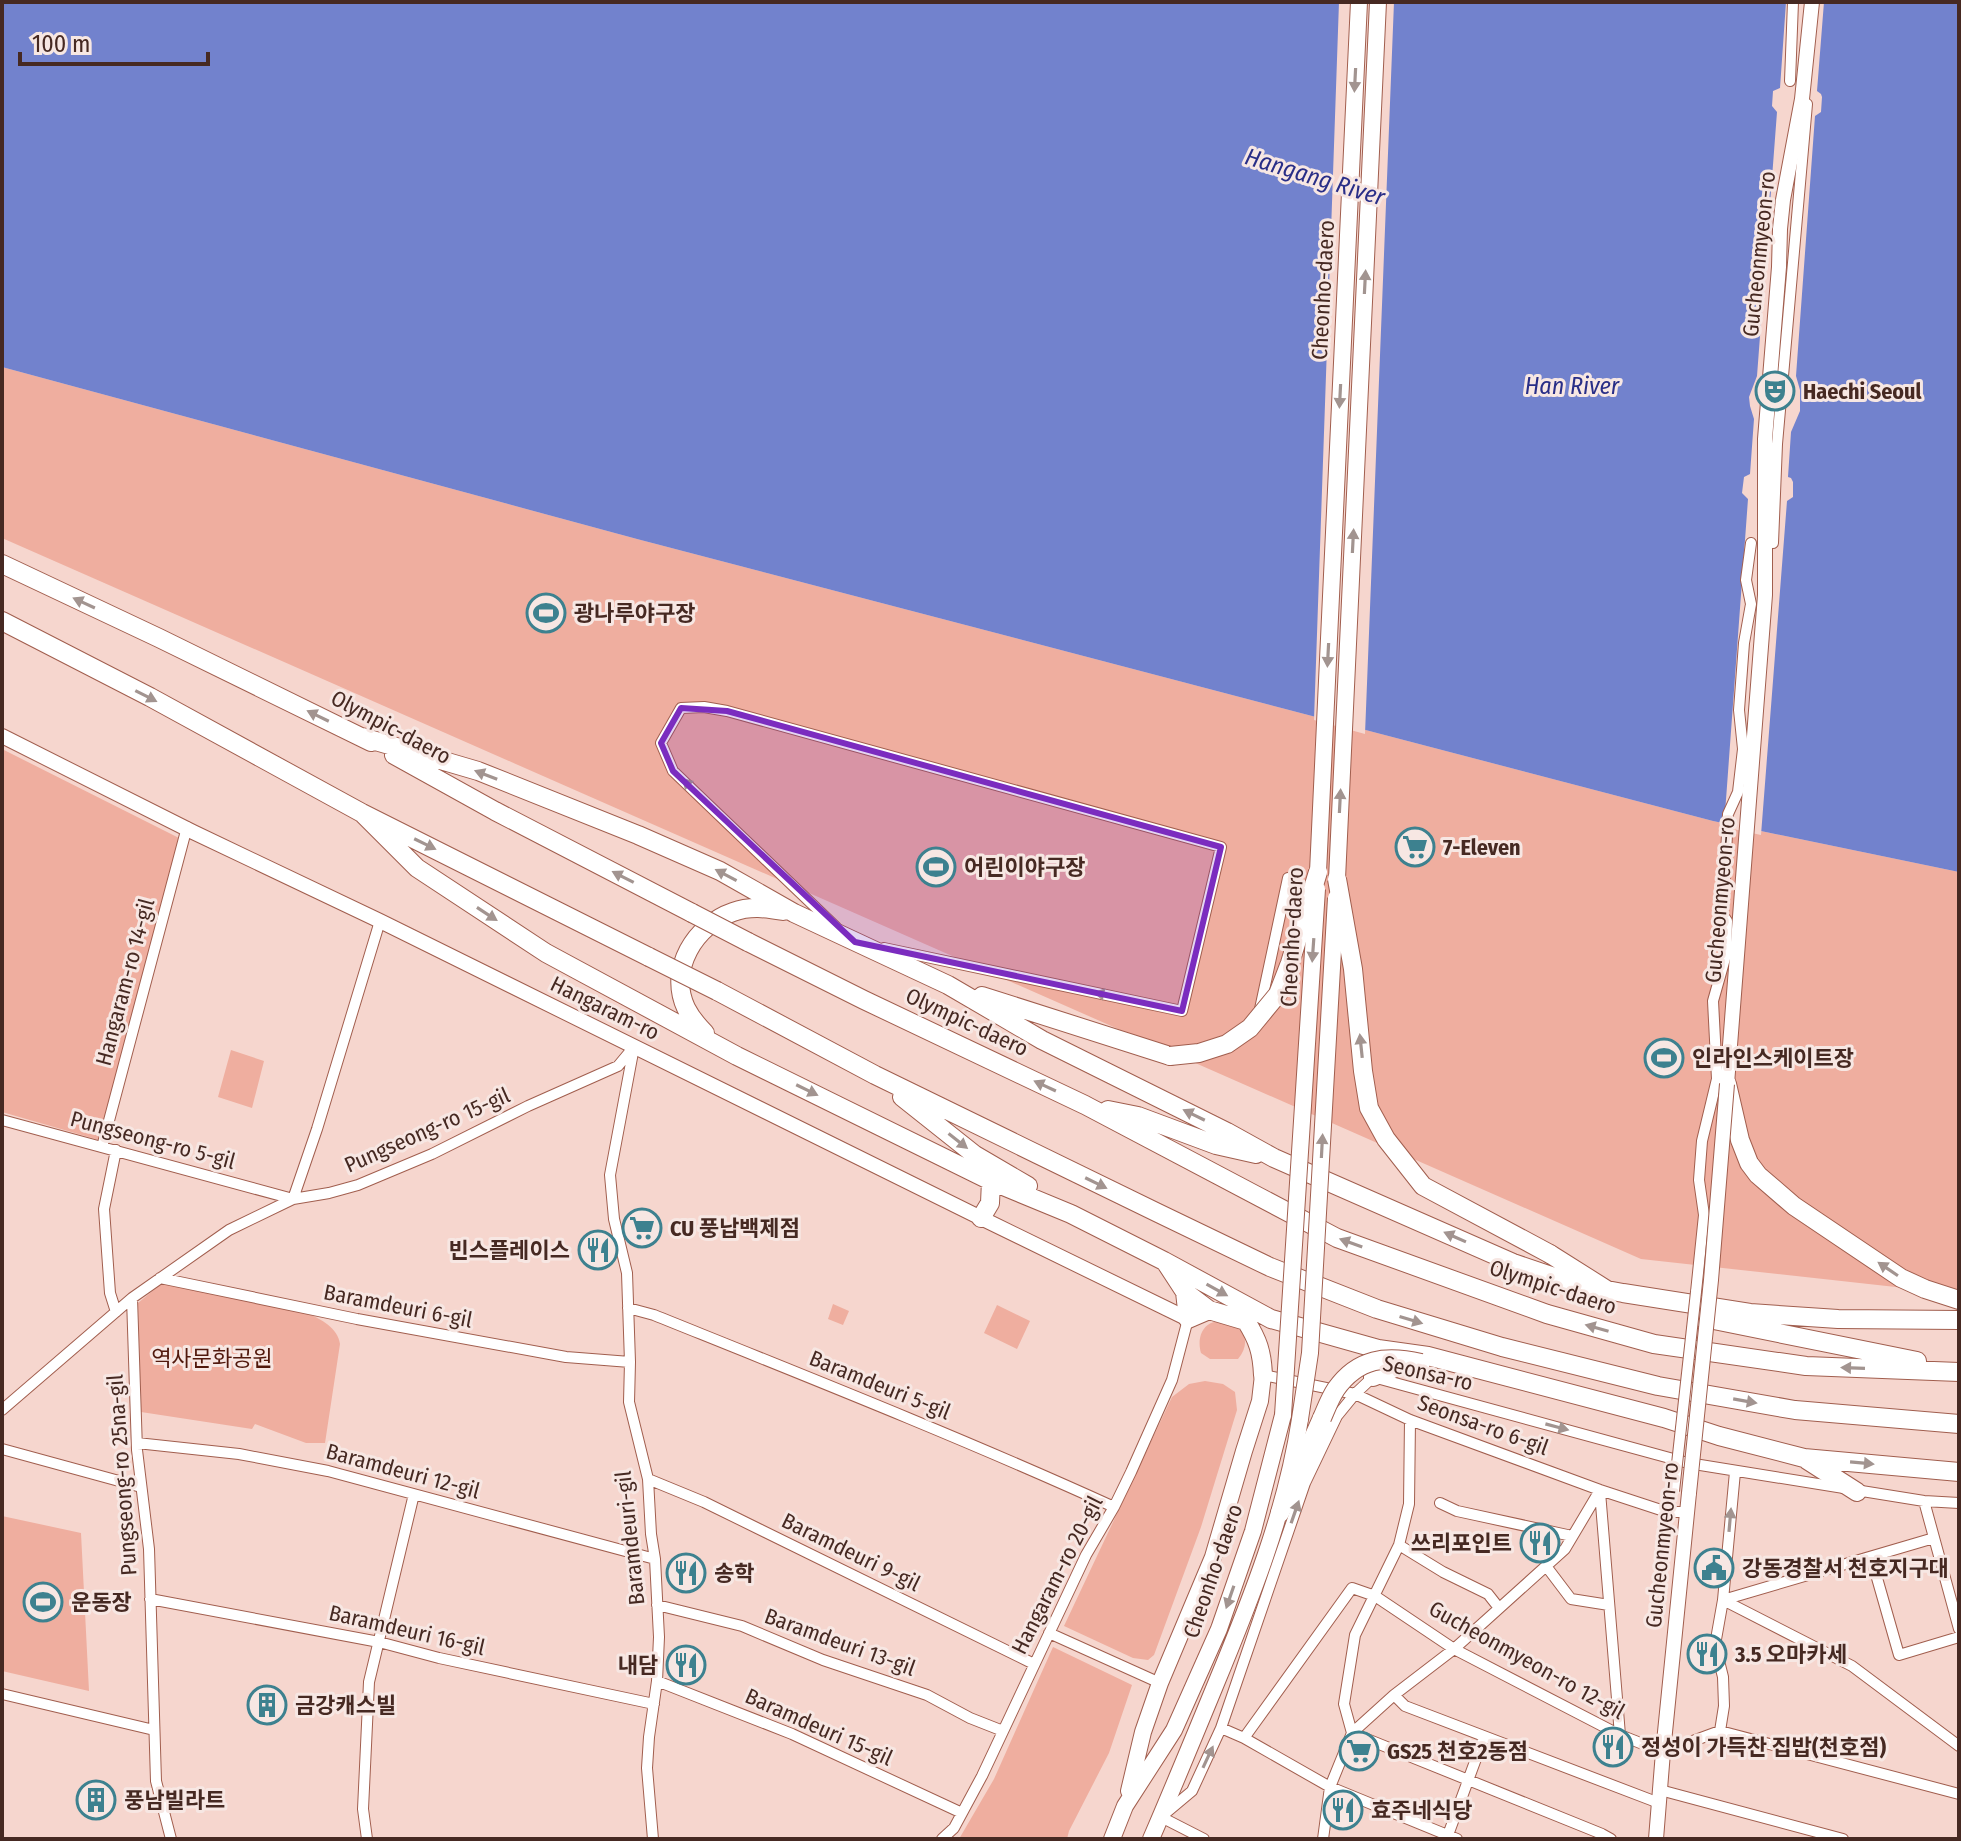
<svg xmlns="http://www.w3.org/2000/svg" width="1961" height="1841" viewBox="0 0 1961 1841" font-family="'Fira Sans Condensed','Noto Sans KR',sans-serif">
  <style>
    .green { fill: #efae9f }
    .water { fill: #7282cd }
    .pier { fill: #f6d6ce }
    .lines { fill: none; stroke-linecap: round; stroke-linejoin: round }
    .street-casing { stroke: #a15e4e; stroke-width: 12 }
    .secondary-casing { stroke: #a15e4e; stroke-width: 16 }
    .primary-casing { stroke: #a15e4e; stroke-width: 18 }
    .highway-casing { stroke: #a15e4e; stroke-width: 20 }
    .street { stroke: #fff; stroke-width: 10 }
    .secondary { stroke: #fff; stroke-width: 14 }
    .primary { stroke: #fff; stroke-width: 16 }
    .highway { stroke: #fff; stroke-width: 18 }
    .street-bridge-casing { stroke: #a15e4e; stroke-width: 12; stroke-linecap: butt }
    .secondary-bridge-casing { stroke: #a15e4e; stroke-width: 16; stroke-linecap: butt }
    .primary-bridge-casing { stroke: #a15e4e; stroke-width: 18; stroke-linecap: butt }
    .highway-bridge-casing { stroke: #a15e4e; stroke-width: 20; stroke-linecap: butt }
    .street-bridge { stroke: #fff; stroke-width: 10 }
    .secondary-bridge { stroke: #fff; stroke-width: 14 }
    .primary-bridge { stroke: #fff; stroke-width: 16 }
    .highway-bridge { stroke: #fff; stroke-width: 18 }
    .oneway { fill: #a29490 }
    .marked { fill: #7b2cbf; fill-opacity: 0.2; stroke: #7b2cbf; stroke-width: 6; stroke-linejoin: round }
    .labels { text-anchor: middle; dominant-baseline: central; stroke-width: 6; stroke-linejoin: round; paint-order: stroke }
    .street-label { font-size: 22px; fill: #462922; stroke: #f7e7e3 }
    .poi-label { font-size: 22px; font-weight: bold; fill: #462922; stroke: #f7e7e3; text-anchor: start }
    .park-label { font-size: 22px; fill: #51180c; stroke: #f7e7e3 }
    .water-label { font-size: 24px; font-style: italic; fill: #292e87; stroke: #f7e7e3 }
  </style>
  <rect width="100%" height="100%" fill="#f6d6ce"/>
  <path class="green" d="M2 367 637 539 1713 821 1959 872V1294L1641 1259 2 538Z
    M2 749 179 838 99 1140 2 1112Z
    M231 1050 264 1061 252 1108 218 1097Z
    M162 1283 307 1313C321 1319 338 1328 340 1344L325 1443H306L255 1424 252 1429 141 1412 138 1303Z
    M833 1304 849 1311 843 1325 828 1319Z
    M997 1305 1030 1321 1017 1349 984 1333Z
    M1225 1322 1242 1329C1247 1341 1246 1349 1238 1359H1210L1201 1353C1198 1343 1199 1329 1211 1323 1215 1321 1220 1322 1225 1322Z
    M1205 1381 1223 1384 1235 1392 1237 1410 1201 1527 1154 1655 1148 1660 1133 1658 1064 1626 1172 1397 1189 1384Z
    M2 1516 81 1533 89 1691 2 1671Z
    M1053 1647 1132 1685 1109 1753 1069 1831 1067 1839H959L994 1779Z"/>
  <path class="water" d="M2 2H1959V872L1713 821 637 539 2 367Z"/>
  <path class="pier" d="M1339 2H1394L1365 734 1314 720Z
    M1786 2H1824L1817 91 1821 94 1822 97 1821 112 1815 116 1796 376 1800 390V411L1791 432 1788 477 1791 478 1793 482V497L1787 501 1761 835 1724 827 1748 499 1742 493 1744 477 1750 474 1754 419 1750 406 1749 397 1757 376 1777 112 1772 106 1773 91 1780 88Z"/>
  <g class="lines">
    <g class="street-casing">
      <path id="street" d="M1790 81 1793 2
        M1773 543 1777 444 1807 104
        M836 927 673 771 661 743 681 708 704 707 727 711 1221 847 1182 1011 884 948
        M1260 1009 1288 878
        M634 1047 610 1175 614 1219 627 1273 630 1362 629 1402 648 1479 651 1534 655 1559 659 1637 657 1681 649 1737 647 1768 653 1839
        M2 1120 293 1199 317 1129 380 921
        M102 1147 187 827
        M160 1278 357 1319 566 1357 630 1362
        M1696 1292 1704 1215 1699 1180 1702 1141 1717 1079 1713 1001 1726 955 1727 921 1723 915 1728 814 1738 792 1743 749 1739 710 1744 643 1751 604 1746 580 1751 543
        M132 1298 137 1450 149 1549 156 1781 171 1839
        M628 1308 654 1315C808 1377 962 1438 1114 1507
        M116 1312 110 1293 104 1209 116 1150
        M1263 1375 1355 1394 1410 1420 1600 1490 1667 1512H1688
        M2 1410 132 1298 229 1230 293 1199 329 1193 358 1185 432 1154 528 1106 618 1066 633 1048
        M1410 1420 1409 1504 1399 1545 1355 1635 1344 1704 1352 1733 1602 1834 1611 1839
        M137 1443 239 1454 328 1471 655 1559
        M2 1449 141 1487
        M648 1479 704 1502 1034 1664
        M1600 1492 1620 1735
        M1924 1501 1959 1629
        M1440 1503 1457 1511 1572 1536
        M1399 1545 1443 1572 1488 1594 1499 1608
        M1871 1557 1899 1655 1959 1637
        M1546 1566 1571 1599 1609 1605
        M150 1599 379 1642 439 1658 654 1704
        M1723 1600 1852 1666 1959 1746
        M1723 1600 1934 1538
        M657 1605 742 1626 823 1660 927 1695 970 1718 1003 1731
        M1049 1633 1160 1683
        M657 1681 792 1734 962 1813
        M2 1694 154 1730
        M1394 1695 1405 1706 1659 1803
        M1221 1728 1244 1738 1330 1787 1457 1839
        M1720 1731 1959 1794
        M1244 1738 1352 1588 1375 1596 1454 1649 1620 1735 1663 1752 1720 1731 1724 1706 1723 1677 1715 1645 1723 1600 1735 1472
        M1660 1790 1843 1839
        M1448 1835 1484 1737
        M367 1839 363 1809 369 1682 414 1494
        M942 1839 954 1828 982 1776 1086 1555 1114 1507 1131 1472 1172 1380 1188 1319
        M1204 1839 1161 1817 1192 1791 1221 1728 1305 1483 1337 1416 1355 1394 1373 1377 1688 1463 1924 1501 1959 1503
        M1323 1839 1330 1787 1352 1733 1394 1695 1454 1649 1565 1549 1600 1490"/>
    </g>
    <g class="secondary-casing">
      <path id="secondary" d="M2 736 193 832 380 921 981 1218 1188 1319
        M1727 1084 1765 595V439L1779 267 1780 229 1783 200 1802 99 1812 2
        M1656 1839 1663 1752 1689 1493"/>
    </g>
    <g class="primary-casing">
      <path id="primary" d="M1318 872 1359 2
        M1337 879 1378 2
        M1129 1791 1143 1732 1160 1683 1213 1557 1244 1451 1260 1401 1263 1375
        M1112 1839 1125 1806 1174 1730 1219 1629 1253 1531 1283 1415
        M1151 1839C1173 1788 1194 1737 1215 1686 1251 1599 1286 1512 1300 1419"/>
    </g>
    <g class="highway-casing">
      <path id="highway" d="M2 564 159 638 371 742
        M2 621 150 697 362 813 649 957
        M362 737 478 771 638 835 720 871 794 913 948 985 1042 1040 1227 1132 1274 1158 1513 1263 1566 1281 1607 1290
        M394 755 495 811 692 913
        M362 813 417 868 546 953 737 1056 991 1181 1071 1214 1164 1261 1271 1319 1378 1349 1428 1356 1664 1418 1719 1436 1804 1458 1959 1472
        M748 942 864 1000 1085 1105 1337 1238 1547 1314 1654 1344 1806 1366 1959 1372
        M717 991 875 1075 1158 1213 1270 1267 1377 1309 1502 1347 1658 1386 1795 1410 1959 1424
        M982 996 1170 1056
        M705 1033C698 1026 691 1018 686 1008 668 969 695 925 733 912 750 906 766 908 783 911
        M1727 1084 1740 1140 1749 1163 1758 1175 1794 1206 1901 1278 1925 1289 1959 1300
        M902 1097 975 1155 1028 1186
        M1108 1110 1138 1116 1216 1145 1256 1154
        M981 1218 990 1203 991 1181
        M1550 1254 1607 1290 1623 1293 1750 1313 1838 1319 1959 1320
        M1166 1263 1185 1292 1209 1310 1246 1321C1258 1340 1262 1352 1263 1375
        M1185 1292 1188 1319 1209 1310
        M1699 1317 1917 1361
        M1373 1377 1415 1360
        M1807 1460 1857 1492
        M1280 1513 1322 1418"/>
    </g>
    <use href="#street" class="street"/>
    <use href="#secondary" class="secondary"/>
    <use href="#primary" class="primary"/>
    <use href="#highway" class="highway"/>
    <g class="street-bridge-casing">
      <path id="street-bridge" d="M1674 1491 1696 1292"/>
    </g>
    <g class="secondary-bridge-casing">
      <path id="secondary-bridge" d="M1689 1493 1711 1280 1727 1084"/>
    </g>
    <g class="primary-bridge-casing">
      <path id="primary-bridge" d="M1283 1415 1317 889
        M1300 1419 1310 1353 1336 898"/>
    </g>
    <g class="highway-bridge-casing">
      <path id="highway-bridge" d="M1337 879 1353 969 1363 1071 1369 1108 1386 1139 1423 1186 1550 1254
        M692 913 748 942
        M649 957 717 991
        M1170 1056 1199 1053 1227 1044 1250 1028 1278 994 1290 963 1318 872
        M1322 1418C1326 1409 1330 1398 1336 1389 1358 1358 1386 1355 1421 1363"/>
    </g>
    <use href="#street-bridge" class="street-bridge"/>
    <use href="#secondary-bridge" class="secondary-bridge"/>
    <use href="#primary-bridge" class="primary-bridge"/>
    <use href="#highway-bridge" class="highway-bridge"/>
  </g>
  <defs><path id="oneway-solid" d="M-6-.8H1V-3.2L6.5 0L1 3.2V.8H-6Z" transform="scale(2)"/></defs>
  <g class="oneway">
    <use href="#oneway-solid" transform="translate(1355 80) rotate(93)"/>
    <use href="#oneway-solid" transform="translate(1365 282) rotate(-87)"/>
    <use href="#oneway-solid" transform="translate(1340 396) rotate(93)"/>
    <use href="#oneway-solid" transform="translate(1353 541) rotate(-87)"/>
    <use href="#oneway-solid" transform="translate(84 603) rotate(-155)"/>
    <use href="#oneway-solid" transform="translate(1328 655) rotate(93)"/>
    <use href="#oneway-solid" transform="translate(146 696) rotate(27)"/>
    <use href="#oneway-solid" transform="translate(318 716) rotate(-154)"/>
    <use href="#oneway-solid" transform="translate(486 775) rotate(-159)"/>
    <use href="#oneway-solid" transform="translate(691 787) rotate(-136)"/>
    <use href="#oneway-solid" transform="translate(1340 801) rotate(-87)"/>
    <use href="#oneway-solid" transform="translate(425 844) rotate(26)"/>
    <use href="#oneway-solid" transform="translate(726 875) rotate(-152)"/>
    <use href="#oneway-solid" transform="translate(623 877) rotate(-153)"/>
    <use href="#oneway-solid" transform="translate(487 914) rotate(33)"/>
    <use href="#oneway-solid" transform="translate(1313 950) rotate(94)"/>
    <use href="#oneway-solid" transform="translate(1106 995) rotate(-168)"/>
    <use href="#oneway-solid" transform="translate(1361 1046) rotate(-96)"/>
    <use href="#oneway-solid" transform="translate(1045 1086) rotate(-155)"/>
    <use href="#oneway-solid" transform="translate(807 1090) rotate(26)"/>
    <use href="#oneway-solid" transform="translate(1194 1115) rotate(-154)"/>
    <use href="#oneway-solid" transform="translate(958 1141) rotate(38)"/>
    <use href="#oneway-solid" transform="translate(1322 1146) rotate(-87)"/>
    <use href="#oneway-solid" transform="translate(1096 1183) rotate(26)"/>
    <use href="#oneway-solid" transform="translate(1455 1237) rotate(-156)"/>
    <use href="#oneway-solid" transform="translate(1351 1243) rotate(-160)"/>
    <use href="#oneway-solid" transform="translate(1888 1269) rotate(-146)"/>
    <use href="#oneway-solid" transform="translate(1217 1290) rotate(29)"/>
    <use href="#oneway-solid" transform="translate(1411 1320) rotate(17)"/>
    <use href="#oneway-solid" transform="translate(1597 1328) rotate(-164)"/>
    <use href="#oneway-solid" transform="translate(1853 1368) rotate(-178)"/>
    <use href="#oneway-solid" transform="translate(1745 1401) rotate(10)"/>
    <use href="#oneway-solid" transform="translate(1557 1427) rotate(15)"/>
    <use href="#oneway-solid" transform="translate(1862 1463) rotate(5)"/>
    <use href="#oneway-solid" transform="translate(1295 1512) rotate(-71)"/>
    <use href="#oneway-solid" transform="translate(1730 1520) rotate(-85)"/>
    <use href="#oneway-solid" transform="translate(1230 1597) rotate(109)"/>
    <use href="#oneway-solid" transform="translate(1208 1757) rotate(-65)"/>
  </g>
  <path class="marked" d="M681 708 727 711 1221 847 1182 1011 855 942 673 771 661 743Z"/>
  <defs>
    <g id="theatre-ring" transform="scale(2)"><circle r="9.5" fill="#f7e7e3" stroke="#3d818f" stroke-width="1.5"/><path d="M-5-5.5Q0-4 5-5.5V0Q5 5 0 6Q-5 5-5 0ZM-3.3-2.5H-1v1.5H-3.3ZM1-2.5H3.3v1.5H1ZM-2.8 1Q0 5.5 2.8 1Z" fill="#3d818f"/></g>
    <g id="stadium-ring" transform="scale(2)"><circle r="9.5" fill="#f7e7e3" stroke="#3d818f" stroke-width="1.5"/><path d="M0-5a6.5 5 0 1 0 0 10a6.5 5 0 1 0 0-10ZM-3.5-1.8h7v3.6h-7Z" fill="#3d818f"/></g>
    <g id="supermarket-ring" transform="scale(2)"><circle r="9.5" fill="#f7e7e3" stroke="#3d818f" stroke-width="1.5"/><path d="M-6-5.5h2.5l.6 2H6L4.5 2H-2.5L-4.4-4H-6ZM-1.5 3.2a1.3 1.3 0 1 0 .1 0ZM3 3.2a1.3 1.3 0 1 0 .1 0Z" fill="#3d818f"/></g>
    <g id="restaurant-ring" transform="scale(2)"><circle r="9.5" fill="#f7e7e3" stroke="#3d818f" stroke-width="1.5"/><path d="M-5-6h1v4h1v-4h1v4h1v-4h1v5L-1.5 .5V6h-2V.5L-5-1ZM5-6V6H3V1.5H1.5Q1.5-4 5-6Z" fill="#3d818f"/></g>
    <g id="civic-ring" transform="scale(2)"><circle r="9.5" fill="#f7e7e3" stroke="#3d818f" stroke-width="1.5"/><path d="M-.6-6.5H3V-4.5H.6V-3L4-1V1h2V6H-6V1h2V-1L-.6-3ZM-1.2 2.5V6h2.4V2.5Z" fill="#3d818f"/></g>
    <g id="building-ring" transform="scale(2)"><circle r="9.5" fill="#f7e7e3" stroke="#3d818f" stroke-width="1.5"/><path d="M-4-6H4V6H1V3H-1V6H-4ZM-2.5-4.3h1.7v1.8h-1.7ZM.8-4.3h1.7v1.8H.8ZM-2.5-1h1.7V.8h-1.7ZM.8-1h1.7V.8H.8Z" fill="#3d818f"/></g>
  </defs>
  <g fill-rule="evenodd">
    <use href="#theatre-ring" x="1775" y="391"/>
    <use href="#stadium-ring" x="546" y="613"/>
    <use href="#supermarket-ring" x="1415" y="847"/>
    <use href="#stadium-ring" x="936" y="867"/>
    <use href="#stadium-ring" x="1664" y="1058"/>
    <use href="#supermarket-ring" x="642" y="1228"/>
    <use href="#restaurant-ring" x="598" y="1250"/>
    <use href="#restaurant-ring" x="1540" y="1543"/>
    <use href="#civic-ring" x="1714" y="1568"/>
    <use href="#restaurant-ring" x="686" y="1573"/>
    <use href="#stadium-ring" x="43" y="1602"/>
    <use href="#restaurant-ring" x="1707" y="1654"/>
    <use href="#restaurant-ring" x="686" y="1665"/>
    <use href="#building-ring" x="267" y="1705"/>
    <use href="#restaurant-ring" x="1613" y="1747"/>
    <use href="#supermarket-ring" x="1359" y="1751"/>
    <use href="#building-ring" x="96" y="1800"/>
    <use href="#restaurant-ring" x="1343" y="1810"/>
  </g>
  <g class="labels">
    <g class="street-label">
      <text transform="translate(1759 254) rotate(-84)">Gucheonmyeon-ro</text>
      <text transform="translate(1323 290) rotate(-87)">Cheonho-daero</text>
      <text transform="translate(391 727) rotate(28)">Olympic-daero</text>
      <text transform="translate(1720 900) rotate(-85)">Gucheonmyeon-ro</text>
      <text transform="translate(1292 937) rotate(-87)">Cheonho-daero</text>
      <text transform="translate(125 982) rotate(-75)">Hangaram-ro 14-gil</text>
      <text transform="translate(605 1008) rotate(26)">Hangaram-ro</text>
      <text transform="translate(967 1022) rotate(25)">Olympic-daero</text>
      <text transform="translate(427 1130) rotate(-24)">Pungseong-ro 15-gil</text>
      <text transform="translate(153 1140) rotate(15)">Pungseong-ro 5-gil</text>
      <text transform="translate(1553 1287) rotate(18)">Olympic-daero</text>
      <text transform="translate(398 1306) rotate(11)">Baramdeuri 6-gil</text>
      <text transform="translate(1428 1373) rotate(13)">Seonsa-ro</text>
      <text transform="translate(880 1385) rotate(22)">Baramdeuri 5-gil</text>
      <text transform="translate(1483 1425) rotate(20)">Seonsa-ro 6-gil</text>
      <text transform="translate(403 1471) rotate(15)">Baramdeuri 12-gil</text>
      <text transform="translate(122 1475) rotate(-94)">Pungseong-ro 25na-gil</text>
      <text transform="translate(630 1538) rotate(-96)">Baramdeuri-gil</text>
      <text transform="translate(1662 1545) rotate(-84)">Gucheonmyeon-ro</text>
      <text transform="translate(851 1552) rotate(26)">Baramdeuri 9-gil</text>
      <text transform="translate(1213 1571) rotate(-71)">Cheonho-daero</text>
      <text transform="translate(1057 1575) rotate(-63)">Hangaram-ro 20-gil</text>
      <text transform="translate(407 1630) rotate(13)">Baramdeuri 16-gil</text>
      <text transform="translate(840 1642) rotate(20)">Baramdeuri 13-gil</text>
      <text transform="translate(1527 1660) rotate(29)">Gucheonmyeon-ro 12-gil</text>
      <text transform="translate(819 1727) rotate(24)">Baramdeuri 15-gil</text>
    </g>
    <g class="poi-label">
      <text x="1803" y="391">Haechi Seoul</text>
      <text x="574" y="613">광나루야구장</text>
      <text x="1443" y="847">7-Eleven</text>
      <text x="964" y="867">어린이야구장</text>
      <text x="1692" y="1058">인라인스케이트장</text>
      <text x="670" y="1228">CU 풍납백제점</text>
      <text x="570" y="1250" text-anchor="end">빈스플레이스</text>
      <text x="1512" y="1543" text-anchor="end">쓰리포인트</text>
      <text x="1742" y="1568">강동경찰서 천호지구대</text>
      <text x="714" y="1573">송학</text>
      <text x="71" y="1602">운동장</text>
      <text x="1735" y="1654">3.5 오마카세</text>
      <text x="658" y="1665" text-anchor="end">내담</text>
      <text x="295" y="1705">금강캐스빌</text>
      <text x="1641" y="1747">정성이 가득찬 집밥(천호점)</text>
      <text x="1387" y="1751">GS25 천호2동점</text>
      <text x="124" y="1800">풍남빌라트</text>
      <text x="1371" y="1810">효주네식당</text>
    </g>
    <g class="park-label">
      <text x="212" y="1358">역사문화공원</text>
    </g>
    <g class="water-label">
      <text transform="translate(1315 177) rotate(17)">Hangang River</text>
      <text x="1572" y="386">Han River</text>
    </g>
  </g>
  <rect width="1961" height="1841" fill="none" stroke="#462922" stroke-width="8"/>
  <path d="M20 52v12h188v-12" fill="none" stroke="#462922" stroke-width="4"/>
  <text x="32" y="52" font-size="24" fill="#462922" stroke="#f7e7e3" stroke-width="6" paint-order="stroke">100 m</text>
</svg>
